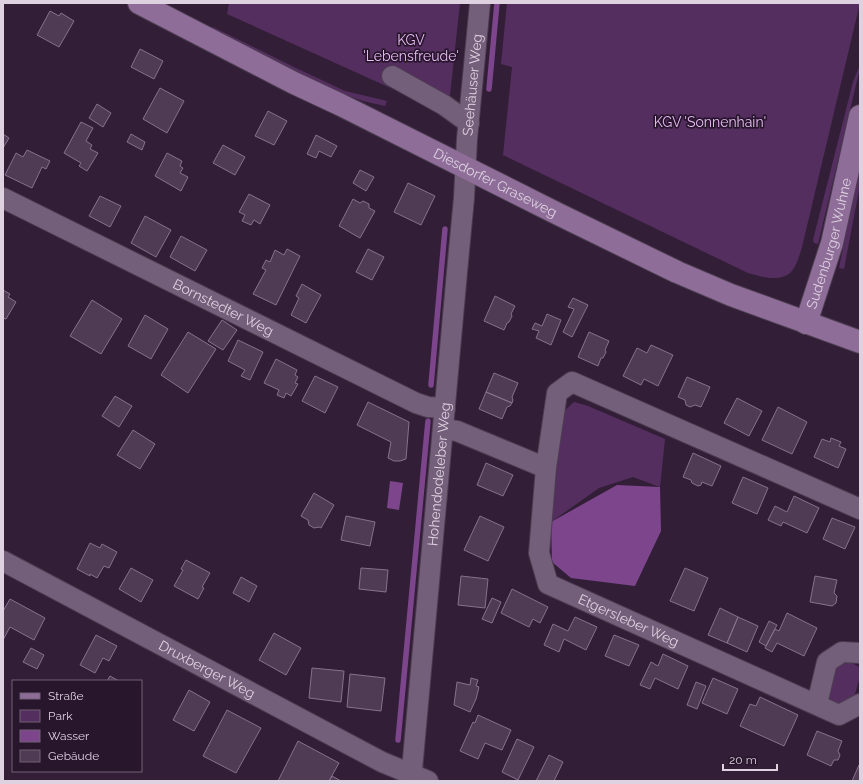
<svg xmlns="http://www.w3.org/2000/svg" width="863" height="784" viewBox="0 0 863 784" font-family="Raleway,sans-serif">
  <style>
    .green { fill: #552e60 }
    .water { fill: #7d468c }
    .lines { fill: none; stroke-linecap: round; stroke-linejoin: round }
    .stream { stroke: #7d468c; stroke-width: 5.5 }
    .building { fill: #503b55; stroke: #87718d }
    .minor-casing { stroke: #4d3d51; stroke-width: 22 }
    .major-casing { stroke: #4d3d51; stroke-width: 24 }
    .minor { stroke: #745f7a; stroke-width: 20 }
    .major { stroke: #8e6d98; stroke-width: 22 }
    .labels { text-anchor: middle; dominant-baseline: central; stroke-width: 3.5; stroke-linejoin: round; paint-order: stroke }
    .park-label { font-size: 14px; fill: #e9bcf6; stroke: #28162d }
    .street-label { font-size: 14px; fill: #ded2e1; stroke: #28162d }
  </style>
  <rect width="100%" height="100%" fill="#321f37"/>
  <path class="green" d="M229 3H460L448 114 227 14Z
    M507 3H860L802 247C800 254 798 261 794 268 785 284 762 277 748 273L503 155 512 67 501 64Z
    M213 27 296 68 345 91 387 101 385 106 363 101 343 94 292 72 211 30Z
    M860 65V68L818 244 814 243 813 240 853 82Z
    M860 162V185L844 269 839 268Z
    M574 402 588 406 665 439 660 487 633 477 599 488 551 522 563 412Z
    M840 660 852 663 859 667V680L853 701 846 705 831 703 828 695 834 670Z"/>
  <path class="water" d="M390 481 403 483 399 510 387 508Z
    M617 485 660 487 661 531 635 586 571 578 552 562 551 522Z"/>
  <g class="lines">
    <path class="stream" d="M489 89 497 3
      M431 385 445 229
      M398 740 428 421"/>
  </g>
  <path class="building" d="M50 11 59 16 61 13 74 21 59 47 37 35Z
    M140 49 163 61 154 79 131 67Z
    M160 88 184 101 167 133 143 119Z
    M97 104 111 113 103 127 89 118Z
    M268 111 287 121 274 145 255 136Z
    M81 122 93 128 86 141 92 145 90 149 98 153 87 171 79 166 81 163 64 153Z
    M3 134 9 138 3 148Z
    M131 134 145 142 142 150 127 142Z
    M316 135 337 146 331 157 319 151 316 158 307 154Z
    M223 145 245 157 235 175 213 163Z
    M27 150 50 161 46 169 42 167 32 188 5 175 16 153 23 157Z
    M167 153 182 161 180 166 183 168 180 173 188 177 181 191 155 176Z
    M360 170 374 177 366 191 353 183Z
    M408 183 435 196 421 225 394 212Z
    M249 194 270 205 260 224 254 220 251 225 242 221 245 215 239 212Z
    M100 196 121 206 110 227 89 216Z
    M353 199 360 203 363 201 369 204V208L375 211 360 238 339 226Z
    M145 216 171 230 156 257 131 243Z
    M181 236 207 250 195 271 170 257Z
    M287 249 300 256 276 305 253 294 266 270 262 268 266 260 270 262 275 250 284 255Z
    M368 249 384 257 372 280 356 272Z
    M302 284 321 295 306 323 291 315 299 298 296 296Z
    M3 290 10 294 8 297 16 302 6 319 3 318Z
    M495 296 515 306 511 314 512 316 509 322 507 323 504 330 484 321Z
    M573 298 588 305 572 337 563 332 574 309 568 307Z
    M92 300 122 319 101 354 70 336Z
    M547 314 561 320 551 345 536 338 539 331 532 329 535 323 542 326Z
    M145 315 168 329 151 359 128 346Z
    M222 320 237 330 223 350 208 341Z
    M188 332 216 349 188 393 161 375Z
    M589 332 609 341 605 350 606 352 603 358H601L598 366 578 357Z
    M238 340 263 352 250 380 241 376 245 370 228 361Z
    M651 345 673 355 658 386 644 379 641 385 623 376 637 348 647 353Z
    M276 359 297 370 295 375 298 377 295 383 298 384 291 396 286 393 284 398 277 395 279 390 264 383Z
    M494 373 518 383 512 397 513 400 512 403 486 392Z
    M315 376 338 387 325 413 302 401Z
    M687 377 710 387 701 407 695 405 690 407 686 405 685 400 678 397Z
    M486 392 512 403 510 406 507 407 502 419 479 409Z
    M115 396 132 406 119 427 102 416Z
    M737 398 762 411 749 436 724 423Z
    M368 402 409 422 406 459 400 461H394L388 458 391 442 357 425Z
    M778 407 807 422 792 454 762 440Z
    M133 430 155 444 140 469 117 455Z
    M831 438 841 442 839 446 846 449 838 468 814 457 822 439 830 442Z
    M693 453 721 466 712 486 702 482 701 485 698 486 692 483 691 480 683 477Z
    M486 463 513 475 503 496 477 485Z
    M743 477 768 488 757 514 732 503Z
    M314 493 334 505 321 528 319 527 314 528 309 525 308 520 301 516Z
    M794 496 819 508 807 533 783 522 781 526 768 520 775 506 787 512Z
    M346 516 375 522 370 546 341 540Z
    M480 516 504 527 488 561 464 550Z
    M832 518 855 527 845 549 823 539Z
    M90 543 100 548 102 544 117 552 109 568 104 566 97 578 90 574V576L77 569Z
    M186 560 210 573 202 587 204 588 198 599 174 586 183 570 181 569Z
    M131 568 153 580 141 602 119 589Z
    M361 568 388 570 386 592 359 589Z
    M685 568 708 578 694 611 670 601Z
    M461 576 488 579 485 608 458 605Z
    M815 576 837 580 834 593 837 596 836 603 832 606 810 602Z
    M241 577 257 586 249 602 233 593Z
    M512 589 548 607 540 623 533 619 529 627 501 613Z
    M492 598 501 602 492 623 482 619Z
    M10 599 45 618 34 640 10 627 3 640V611Z
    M720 608 738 617 727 643 708 635Z
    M787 613 817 628 804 656 777 643 772 652 765 648 775 629 779 631Z
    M575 617 597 627 586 650 564 639 559 652 544 645 553 624 568 631Z
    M738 617 758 626 747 652 727 643Z
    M769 621 777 625 766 646 759 642Z
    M274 633 301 648 286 675 259 660Z
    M96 635 117 646 109 661 103 658 95 673 80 665Z
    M614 635 639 645 629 666 605 656Z
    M31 648 44 655 37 669 23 662Z
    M663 654 688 666 678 689 655 678 650 689 640 685 651 662 658 666Z
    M312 668 344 671 341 702 309 698Z
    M350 674 385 678 381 711 347 707Z
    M110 676 119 681H107Z
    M471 678 478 680 476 686 479 687 476 699 470 712 454 705 457 682 470 685Z
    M713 678 738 689 727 714 702 703Z
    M696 682 706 686 697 709 687 705Z
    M189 690 210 702 194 731 173 720Z
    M760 697 798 715 784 746 740 726 750 704 756 706Z
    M227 710 261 728 236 773 203 756Z
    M478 715 511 730 502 750 485 743 478 759 460 751 473 722 475 723Z
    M817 731 842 741 838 751 840 755 838 760H834L831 766 807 755Z
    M517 739 534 747 518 780 502 772Z
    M298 741 339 763 329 781H278Z
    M549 755 563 762 554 781H536Z
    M859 765 860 781H852Z
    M332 776 341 781H329Z"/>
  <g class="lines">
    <g class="minor-casing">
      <g id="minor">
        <path d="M392 76 444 105 469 123"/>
        <path id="s1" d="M3 198 416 403 428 407 445 408"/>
        <path d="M444 429 457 431 546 468 557 393 572 382 860 509"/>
        <path id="s2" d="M546 468 539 553 548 584 839 715 860 704"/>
        <path id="s3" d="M3 561 382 762 428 781"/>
        <path d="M817 704 827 662 842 652 860 653"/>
        <path id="s4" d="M411 781 457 272 464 198 467 139 480 3"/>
      </g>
    </g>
    <g class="major-casing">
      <g id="major">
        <path id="s5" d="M139 3 294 83 341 105 556 213 677 272 731 295 860 342"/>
        <path id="s6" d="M806 323 832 243 860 116"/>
      </g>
    </g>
    <use href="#minor" class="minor"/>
    <use href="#major" class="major"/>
  </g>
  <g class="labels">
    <g class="park-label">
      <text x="411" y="40">KGV<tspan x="411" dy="16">'Lebensfreude'</tspan></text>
      <text x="710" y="122">KGV 'Sonnenhain'</text>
    </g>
    <g class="street-label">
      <text stroke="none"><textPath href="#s4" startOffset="699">Seehäuser Weg</textPath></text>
      <text stroke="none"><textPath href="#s5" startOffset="399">Diesdorfer Graseweg</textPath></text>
      <text stroke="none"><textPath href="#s6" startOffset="83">Sudenburger Wuhne</textPath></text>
      <text stroke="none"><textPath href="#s1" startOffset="246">Bornstedter Weg</textPath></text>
      <text stroke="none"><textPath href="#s4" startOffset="308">Hohendodeleber Weg</textPath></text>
      <text stroke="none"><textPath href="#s2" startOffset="206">Etgersleber Weg</textPath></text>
      <text stroke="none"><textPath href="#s3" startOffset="231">Druxberger Weg</textPath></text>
    </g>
  </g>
  <rect width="863" height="784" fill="none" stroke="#ded2e1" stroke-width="8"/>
  <rect x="12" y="680" width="130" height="92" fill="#28162d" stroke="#716175"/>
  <rect x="20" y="693" width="20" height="6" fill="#8e6d98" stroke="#716175"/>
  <text x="48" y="700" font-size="12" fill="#ded2e1">Straße</text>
  <rect x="20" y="710" width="20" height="12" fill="#552e60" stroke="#716175"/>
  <text x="48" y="720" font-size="12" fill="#ded2e1">Park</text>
  <rect x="20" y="730" width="20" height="12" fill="#7d468c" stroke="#716175"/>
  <text x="48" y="740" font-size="12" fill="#ded2e1">Wasser</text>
  <rect x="20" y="750" width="20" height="12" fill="#503b55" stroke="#716175"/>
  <text x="48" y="760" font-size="12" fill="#ded2e1">Gebäude</text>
  <path d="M723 764v6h54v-6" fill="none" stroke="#ded2e1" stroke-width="2"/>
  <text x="729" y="764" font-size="12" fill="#ded2e1" stroke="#28162d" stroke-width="3" paint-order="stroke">20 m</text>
</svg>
